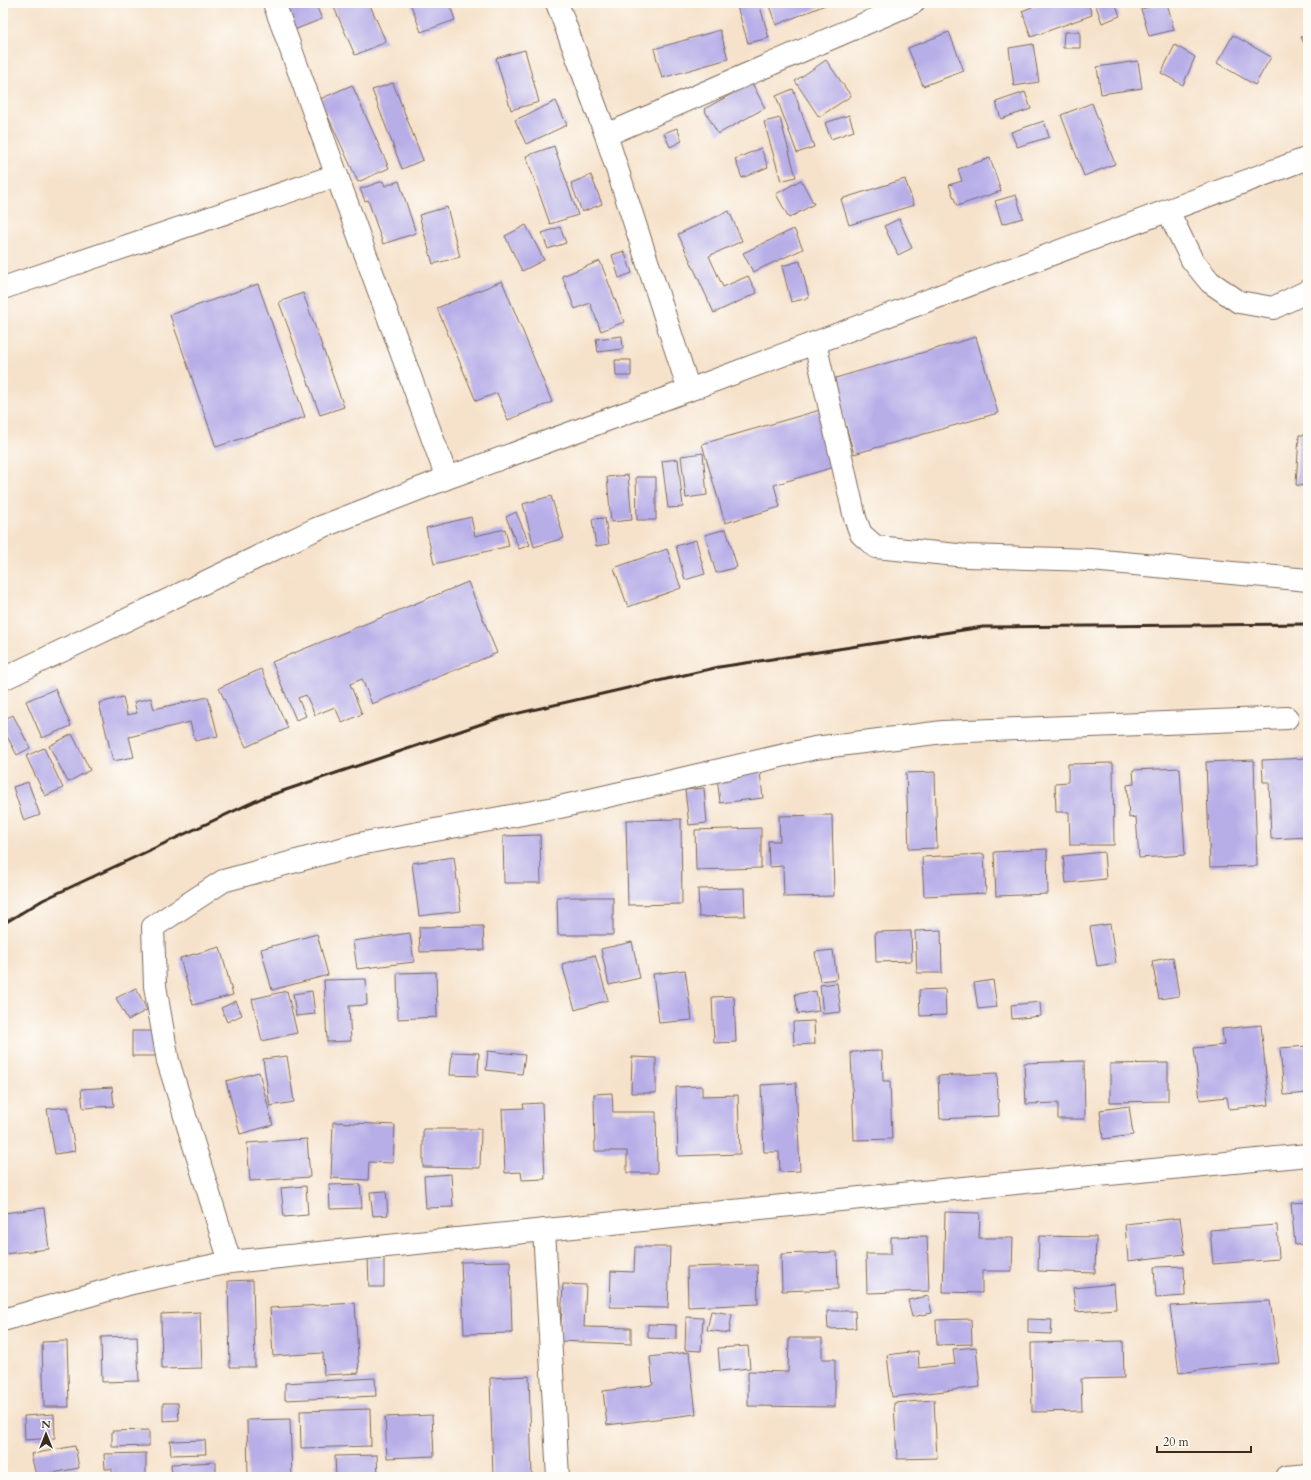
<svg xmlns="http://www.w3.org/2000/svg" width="1311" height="1480" viewBox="0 0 1311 1480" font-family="Cardo,serif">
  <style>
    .building { fill: #b7aee8 }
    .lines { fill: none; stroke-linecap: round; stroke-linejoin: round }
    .minor-casing { stroke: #7c6a5b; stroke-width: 24 }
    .minor { stroke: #fff; stroke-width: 22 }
    .rail { stroke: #3b2a1e; stroke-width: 3 }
  </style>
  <rect width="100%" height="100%" fill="#fdfcf7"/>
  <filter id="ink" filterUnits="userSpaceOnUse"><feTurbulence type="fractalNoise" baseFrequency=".025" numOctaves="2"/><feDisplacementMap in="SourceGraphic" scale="8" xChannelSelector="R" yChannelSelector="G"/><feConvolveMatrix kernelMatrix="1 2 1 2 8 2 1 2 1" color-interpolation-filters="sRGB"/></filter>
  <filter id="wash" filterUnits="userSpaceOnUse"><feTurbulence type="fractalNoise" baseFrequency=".012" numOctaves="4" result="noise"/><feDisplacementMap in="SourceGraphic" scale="16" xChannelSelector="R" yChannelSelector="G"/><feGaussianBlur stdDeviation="0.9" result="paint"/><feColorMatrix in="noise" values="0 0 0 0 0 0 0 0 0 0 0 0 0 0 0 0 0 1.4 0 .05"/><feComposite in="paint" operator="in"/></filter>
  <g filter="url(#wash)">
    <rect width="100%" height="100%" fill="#f6e2cb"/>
    <g id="blocks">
      <path class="building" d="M282 3H315L322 19 294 30Z
        M332 3H369L386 42 355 55Z
        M416 3H449L455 20 421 32 411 5Z
        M736 3H759L769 38 748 43Z
        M768 3H830L776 25Z
        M873 3H884L875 7Z
        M1042 3H1088L1092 15 1031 37 1022 11Z
        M1095 3H1115L1120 16 1102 23Z
        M1167 3 1174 30 1149 36 1141 9Z
        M720 30 728 59 662 78 654 49Z
        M949 32 964 71 923 86 908 48Z
        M1064 32H1080V48H1063Z
        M1308 34V53L1301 37Z
        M1233 35 1271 57 1255 85 1217 63Z
        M1033 44 1039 82 1014 86 1009 48Z
        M1175 45 1195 57 1183 85 1161 73Z
        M525 50 539 102 511 110 496 58Z
        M826 60 851 96 819 117 795 81Z
        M1138 61 1142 88 1101 94 1097 67Z
        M393 83 423 160 402 169 372 90Z
        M752 83 765 108 718 134 704 109Z
        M352 85 389 168 358 182 320 99Z
        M793 89 814 147 797 153 776 96Z
        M1025 92 1031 109 1001 119 996 102Z
        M556 101 567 125 526 144 515 120Z
        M1092 103 1115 164 1084 176 1061 115Z
        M849 115 854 131 831 139 825 123Z
        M780 118 796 177 781 181 764 122Z
        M1044 121 1049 137 1017 147 1011 132Z
        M677 128 682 141 670 147 664 133Z
        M554 146 578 215 550 224 526 156Z
        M761 148 768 167 742 178 735 159Z
        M990 158 1001 191 957 206 949 185 962 181 958 169Z
        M591 175 602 204 582 212 571 183Z
        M905 179 914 205 849 225 841 199Z
        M801 180 814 204 789 218 776 194Z
        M383 181 385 186 399 181 416 233 383 244 368 200 365 201 360 189Z
        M1016 195 1023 218 1002 224 995 201Z
        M447 207 460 257 433 264 419 215Z
        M729 211 742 241 709 256 723 287 748 276 757 293 714 313 678 234Z
        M899 219 912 248 898 255 884 226Z
        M526 225 544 260 522 271 505 236Z
        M560 227 566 243 548 249 542 233Z
        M794 229 803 249 753 272 743 253Z
        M624 251 632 273 619 278 612 255Z
        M600 261 624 322 601 331 590 303 575 309 562 276Z
        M800 261 809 298 791 302 782 266Z
        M502 281 552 402 508 420 497 393 476 401 437 308Z
        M258 284 305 417 216 447 170 315Z
        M303 293 344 407 320 415 279 302Z
        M622 336 623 349 598 352 596 339Z
        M976 337 998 413 854 454 832 379Z
        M615 360H631V376H616Z
        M820 410 837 466 774 485 780 507 725 523 702 444Z
        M1299 435H1308V486L1296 485Z
        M703 453 707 495 686 498 681 456Z
        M678 459 683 507 668 508 662 461Z
        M628 475 632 520 611 522 607 477Z
        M636 477H656V520H637Z
        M551 496 564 538 534 547 523 504Z
        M516 512 530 545 519 549 506 517Z
        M471 517 475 536 505 529 509 546 434 564 426 528Z
        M605 518 609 544 596 546 592 519Z
        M726 529 737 567 716 573 705 535Z
        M696 540 705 574 685 580 676 546Z
        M667 549 681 588 628 607 614 568Z
        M468 582 497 653 372 704 362 679 350 684 362 714 342 723 335 707 315 715 306 695 298 698 306 716 296 720 272 662Z
        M261 669 288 728 246 747 219 688Z
        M55 689 71 726 42 738 26 701Z
        M123 697 127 715 137 713 134 702 151 698 154 709 208 697 218 736 195 741 190 722 129 737 134 757 113 761 99 703Z
        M13 715 30 748 17 755 3 729V720Z
        M72 734 90 770 68 782 49 746Z
        M44 748 63 788 45 796 26 756Z
        M1308 758V837L1271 839 1269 782H1263L1262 760Z
        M1254 760 1257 866 1210 867 1206 762Z
        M1113 763 1114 845H1070L1069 812H1056L1055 783 1068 782V764Z
        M1180 768 1185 855 1139 858 1136 817 1129 818 1127 785 1134 784 1133 770Z
        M760 772 763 798 720 803 717 776Z
        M935 772 937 848 909 849 906 773Z
        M28 782 40 815 24 821 13 787Z
        M704 788 707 823 689 825 685 790Z
        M832 815 834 896 784 897 783 866 769 867 768 841H780L779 816Z
        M681 819 682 904 628 905 626 820Z
        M761 828V868L696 870 695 830Z
        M540 835 541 883H504L503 836Z
        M1047 849 1048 894 996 896 994 852Z
        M1104 852 1106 879 1066 883 1063 856Z
        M984 854 986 893 924 896 922 857Z
        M454 857 461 911 419 916 412 863Z
        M744 888 745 916 699 917 698 889Z
        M557 897H613V935H558Z
        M1110 924 1116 963 1097 966 1090 927Z
        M483 926 484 950 420 952 419 927Z
        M941 930 942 973H917L915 931Z
        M911 931 912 961 876 962 875 932Z
        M410 933 414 962 357 969 353 941Z
        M317 934 328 975 272 990 261 949Z
        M632 942 640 978 609 985 601 949Z
        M220 947 233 995 193 1005 180 958Z
        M833 950 837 979 820 981 815 952Z
        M595 955 608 1000 575 1010 562 964Z
        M1173 957 1179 996 1159 999 1152 961Z
        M685 970 692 1020 659 1023 653 974Z
        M436 972 437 1017 398 1019 397 973Z
        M366 979 367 1005 349 1006 351 1041 327 1042 324 980Z
        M993 980 997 1007 978 1009 974 983Z
        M837 983 841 1012 823 1014 820 985Z
        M136 988 147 1010 128 1020 116 998Z
        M945 989 946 1015 920 1016 919 990Z
        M287 991 297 1033 262 1041 252 999Z
        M312 991 315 1014 296 1016 293 994Z
        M816 991 819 1011 798 1014 795 994Z
        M734 996 736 1042 714 1043 712 997Z
        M236 1001 242 1015 227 1022 221 1008Z
        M1040 1002 1041 1016 1012 1019 1011 1005Z
        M814 1021 815 1044 794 1045 793 1022Z
        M1261 1025 1269 1105 1229 1109 1227 1097 1200 1100 1194 1048 1224 1045 1222 1029Z
        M132 1031H157V1056H132Z
        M1308 1046V1093L1284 1095 1280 1048Z
        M488 1051 525 1055 522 1074 486 1070Z
        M882 1051 883 1081H890L892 1139 854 1140 851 1052Z
        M452 1052 479 1053 478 1076 450 1075Z
        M287 1056 294 1102 270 1106 263 1059Z
        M632 1057 656 1058V1093H631Z
        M1084 1061 1085 1119H1058V1103L1026 1104 1024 1063Z
        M1168 1063V1101L1110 1102V1064Z
        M259 1072 273 1125 240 1134 226 1081Z
        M997 1073 999 1116 940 1119 938 1076Z
        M796 1083 800 1171 780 1172 779 1152H764L761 1085Z
        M702 1086V1096L738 1095 740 1154 678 1156 676 1087Z
        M112 1087 114 1106 83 1108 81 1089Z
        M612 1093 613 1112H656L657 1173H627V1151H595L594 1094Z
        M542 1103 545 1179 522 1180 521 1172 505 1173 502 1109 524 1108 523 1104Z
        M1129 1106 1133 1135 1103 1139 1100 1110Z
        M68 1107 75 1151 55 1154 47 1109Z
        M333 1122 395 1125 393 1163 369 1162 368 1180 331 1178Z
        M423 1129H481L480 1168 423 1167Z
        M307 1139 310 1177 250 1181 247 1143Z
        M451 1174 453 1207 426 1208 424 1176Z
        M360 1184 362 1208 330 1209 329 1185Z
        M306 1186 308 1215 284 1217 281 1188Z
        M386 1191 388 1215 373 1216 370 1192Z
        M1308 1202V1244L1295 1245 1291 1203Z
        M44 1208 49 1249 3 1254V1213Z
        M945 1212 980 1213 979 1238H1013L1012 1271H982V1293L943 1292Z
        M1180 1218 1185 1254 1128 1261 1125 1224Z
        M1277 1225 1279 1259 1213 1264 1210 1230Z
        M927 1236 929 1291 867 1293 866 1254H891V1237Z
        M1039 1236 1096 1237 1095 1273 1038 1271Z
        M635 1247H670L668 1308 610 1307 611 1271 634 1272Z
        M837 1252 838 1289 782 1291 781 1254Z
        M368 1258H384V1287H369Z
        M510 1261 512 1333 464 1334 461 1262Z
        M757 1265 758 1304 688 1307 687 1267Z
        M1184 1266 1185 1296 1156 1298 1154 1267Z
        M253 1280 255 1367H230L228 1281Z
        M563 1284 586 1285 584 1327 631 1328V1344L560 1341Z
        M1114 1284 1116 1309 1076 1312 1073 1288Z
        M928 1296 932 1313 912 1317 908 1300Z
        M1270 1301 1279 1363 1225 1367 1179 1373 1170 1306Z
        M355 1303 359 1373 324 1375 323 1353 273 1356 270 1308Z
        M711 1311 732 1314 729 1333 707 1330Z
        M827 1311H855L856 1328 828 1329Z
        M200 1312 202 1368 162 1369 161 1314Z
        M686 1317 703 1318 701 1351 685 1350Z
        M971 1319 972 1344 937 1345 936 1320Z
        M1028 1319 1052 1320 1051 1334 1028 1333Z
        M648 1324 676 1325V1339L648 1338Z
        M137 1336 139 1381 102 1382 101 1337Z
        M789 1338H822V1359H835V1407L748 1406V1371L788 1372Z
        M67 1341 69 1407H44L42 1342Z
        M1123 1341 1124 1378 1081 1379 1082 1411 1032 1412 1031 1343Z
        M748 1346 750 1368 720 1371 718 1348Z
        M976 1347 980 1387 892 1397 887 1355 918 1351 919 1368 955 1364 953 1349Z
        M689 1352 696 1414 607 1425 603 1391 653 1385 650 1357Z
        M529 1376 532 1477H493L490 1378Z
        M375 1378 376 1396 285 1400V1383Z
        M934 1400 937 1458 897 1459 894 1403Z
        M163 1403H178L179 1420 163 1421Z
        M370 1409 371 1446 301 1448 300 1411Z
        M54 1414 55 1438 25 1440 24 1416Z
        M432 1415 434 1456 387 1458 385 1417Z
        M290 1419 292 1477H248L247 1420Z
        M149 1430V1446L112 1447V1431Z
        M205 1440 206 1454 171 1455 170 1441Z
        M75 1446 79 1468 36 1476 31 1454Z
        M146 1453V1477H112V1469H105L104 1454Z
        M377 1455 378 1477H336L335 1456Z
        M216 1462V1477H172L171 1464Z"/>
    </g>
  </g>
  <g filter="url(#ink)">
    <use href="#blocks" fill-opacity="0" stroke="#7c6a5b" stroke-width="1"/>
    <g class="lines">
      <g class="minor-casing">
        <path id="minor" d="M274 3 447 478
          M557 3 606 135 689 390
          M606 135 913 3
          M1168 211 1192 260 1210 282 1239 302 1273 308 1308 291
          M3 288 337 175
          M815 343 855 518 861 534 876 547 967 556 1091 560 1308 580
          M3 679 316 529 447 478 689 390 1308 158
          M544 1230 558 1477
          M230 1262 168 1061 155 986 153 927 223 881 359 844 560 807 815 748 943 732 1287 718
          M3 1320 132 1283 230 1262 870 1197 1308 1155
          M1286 1477 1308 1475"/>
      </g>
      <use href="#minor" class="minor"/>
      <path class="rail" d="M3 924 43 900 262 798 502 717 719 667 983 627 1308 624"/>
    </g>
  </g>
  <rect width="1311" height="1480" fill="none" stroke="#fdfcf7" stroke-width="16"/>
  <g transform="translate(46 1434)" stroke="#fdfcf7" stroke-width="3" paint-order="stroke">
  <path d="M0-3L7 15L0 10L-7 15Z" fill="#3b2a1e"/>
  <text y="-6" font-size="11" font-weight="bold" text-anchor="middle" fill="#3b2a1e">N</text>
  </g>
  <path d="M1157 1446v6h94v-6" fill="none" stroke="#3b2a1e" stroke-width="2"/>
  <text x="1163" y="1446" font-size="12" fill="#3b2a1e" stroke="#fdfcf7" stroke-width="3" paint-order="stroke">20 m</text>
</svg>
